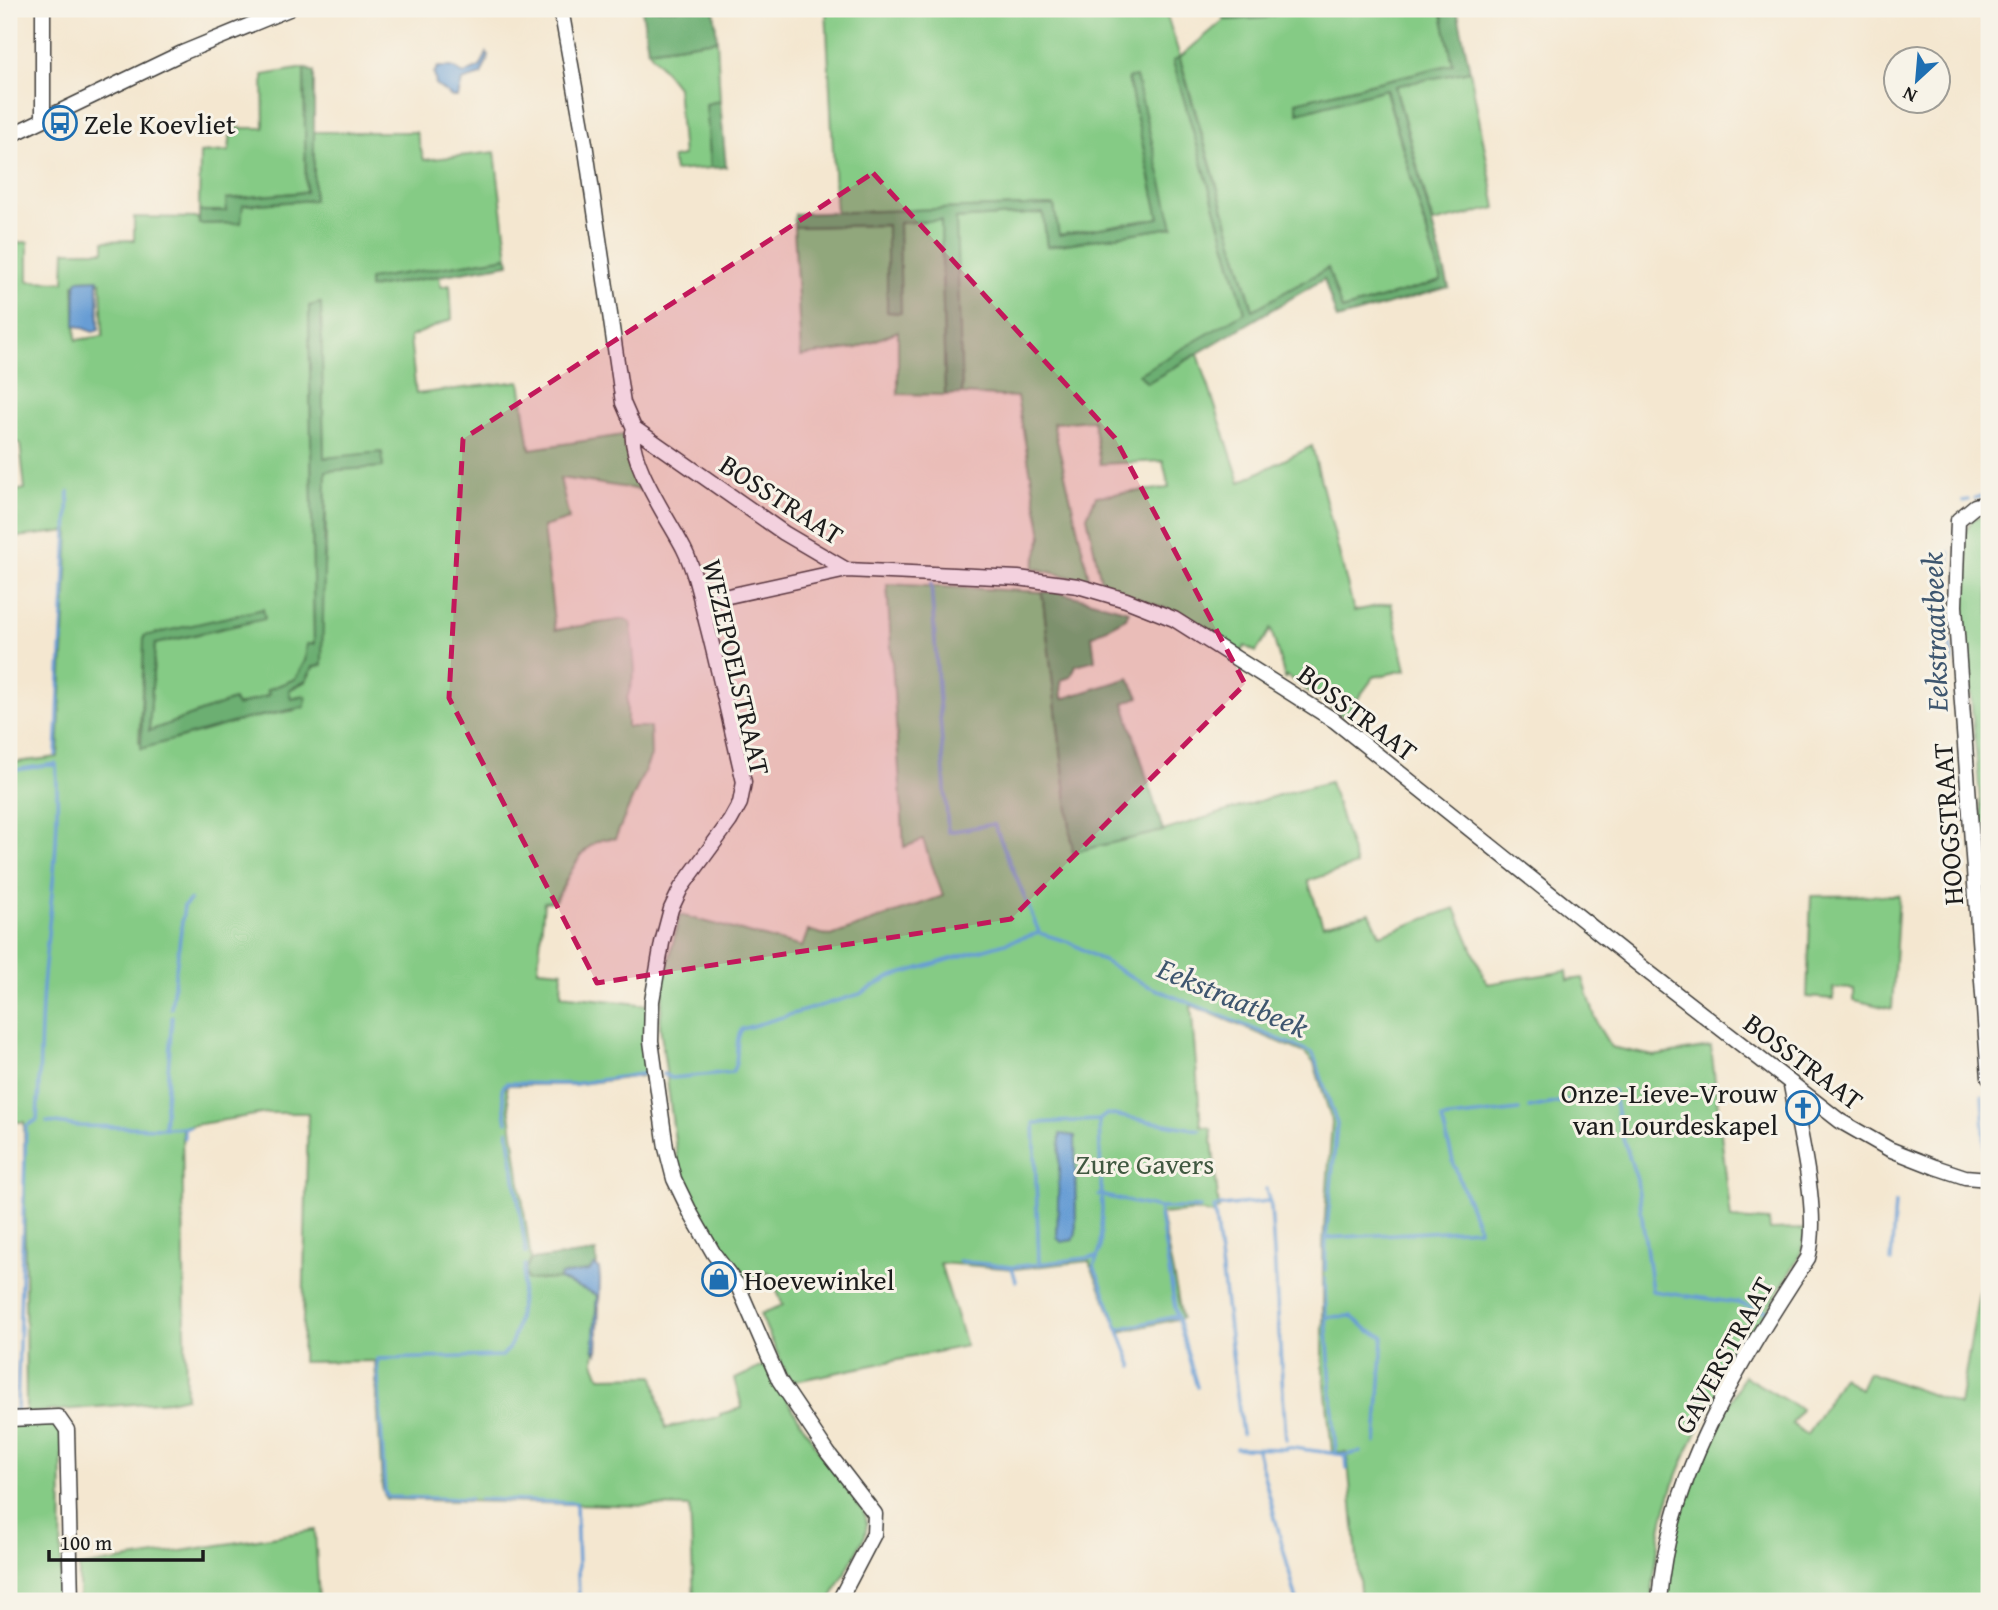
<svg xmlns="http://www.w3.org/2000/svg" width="1998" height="1610" viewBox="0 0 1998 1610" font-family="'Gentium Book Plus',serif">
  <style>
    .green { fill: #85cb85; stroke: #507450; stroke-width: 2; fill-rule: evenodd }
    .forest { fill: #6caf72; stroke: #446647; stroke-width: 2 }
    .water { fill: #689dd4; stroke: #425c78; stroke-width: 2 }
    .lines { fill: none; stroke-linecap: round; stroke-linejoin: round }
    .stream { stroke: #689dd4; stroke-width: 3.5 }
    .minor-casing { stroke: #3c3a37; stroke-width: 17 }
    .minor { stroke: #fff; stroke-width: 14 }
    .marked { fill: #c2185b; fill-opacity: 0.2; stroke: #c2185b; stroke-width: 5; stroke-dasharray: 14 9; stroke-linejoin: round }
    .labels { text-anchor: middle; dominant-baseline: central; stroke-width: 6; stroke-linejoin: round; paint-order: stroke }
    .poi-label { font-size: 28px; fill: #1c1c1c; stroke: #f7f3e8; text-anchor: start }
    .street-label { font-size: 28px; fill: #1c1c1c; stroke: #f7f3e8 }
    .park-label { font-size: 28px; fill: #415941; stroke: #f7f3e8 }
    .water-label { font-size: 30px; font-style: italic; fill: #3e566f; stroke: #f7f3e8 }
  </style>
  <rect width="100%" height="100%" fill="#f7f3e8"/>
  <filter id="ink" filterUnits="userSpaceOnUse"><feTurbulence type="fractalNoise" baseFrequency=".0143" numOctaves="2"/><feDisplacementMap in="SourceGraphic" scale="14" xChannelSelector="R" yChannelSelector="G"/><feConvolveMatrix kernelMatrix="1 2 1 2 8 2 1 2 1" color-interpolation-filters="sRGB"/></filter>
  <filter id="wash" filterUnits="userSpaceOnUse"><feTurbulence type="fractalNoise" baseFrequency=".00686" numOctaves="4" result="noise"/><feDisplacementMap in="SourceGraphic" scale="28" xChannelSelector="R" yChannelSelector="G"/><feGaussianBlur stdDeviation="1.57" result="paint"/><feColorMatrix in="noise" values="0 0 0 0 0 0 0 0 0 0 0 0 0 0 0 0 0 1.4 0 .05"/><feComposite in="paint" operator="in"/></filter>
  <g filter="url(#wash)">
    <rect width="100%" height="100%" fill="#f4e7d0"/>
    <path class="green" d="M826 9H1132L1136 19 1165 9 1180 57 1224 20 1264 18 1293 9H1441L1453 64 1296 102 1298 113 1385 88 1441 281 1341 310 1328 268 1253 310 1180 58 1173 61 1245 312 1147 383 1198 354 1240 482 1312 446 1354 611 1391 603 1406 670 1374 677 1344 717 1287 676 1285 678 1271 629 1256 652 1245 646 1240 654 1172 611 1102 586 1087 516 1096 496 1169 488 1163 461 1100 464 1093 420 1053 423 1090 582 1033 568 1042 536 1017 397 962 394 955 219 1043 213 1047 247 1173 227 1128 78 1159 218 1058 235 1054 205 836 213Z
      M717 40 720 101 706 104 711 168 674 171 672 158 683 156 677 87 648 50Z
      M304 68 306 192 227 199 226 211H199L200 153 229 151 231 128H264L263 75Z
      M1470 71 1496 208 1433 223 1395 85Z
      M314 132H416L424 160 495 152 508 257 370 279V288L439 276 441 287 450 285 452 319 410 337 416 394 520 381 530 449 623 435 643 490 560 478 569 519 543 527 555 630 625 619 631 623 635 671 627 699V727H650L651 756 615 839C583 834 569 878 555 901L544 902 538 969 562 971 561 995 647 1005 650 1075 573 1085H506L531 1260 525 1270 527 1280 559 1279 597 1294 594 1362 600 1377 654 1376 665 1428 720 1417V1414L742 1408 735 1379 765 1365 826 1462 863 1510 867 1524 865 1536 830 1601H694L690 1507 386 1499 382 1487 375 1361 302 1362 308 1113H267L182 1127 186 1397 169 1401 26 1413 24 1122H9V763L58 757 69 531 9 538V492L25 489 20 443 9 445V243L28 242V281L64 282 65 251H104V241L134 240V217L198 218 199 224 241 223 242 205 314 200ZM101 282 103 336 76 340 74 284ZM320 303 324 459 381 452 383 467 326 470V547L313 667 306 681 288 690 291 700 302 695 296 710 246 719 177 739 139 742 145 636 265 619 155 644 149 731 234 700 237 706 269 695 267 690 295 679 305 661 307 645H314L309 306Z
      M941 220 945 395 898 394V331L857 348 801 356 794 227 887 225V312L900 313 899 223Z
      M1989 513V900L1963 606 1964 533 1973 519Z
      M887 584 1042 592 1073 852 1163 831 1282 794 1330 782 1356 865 1308 881 1323 925 1370 913 1380 935 1455 908 1487 984 1567 971 1568 980 1583 978 1598 1026 1611 1047 1654 1056 1711 1047 1731 1219 1769 1221 1770 1230 1806 1229 1801 1253C1758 1331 1685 1431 1664 1516 1657 1544 1655 1573 1651 1601H1361L1347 1452H1332L1323 1364V1243L1332 1122 1314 1063 1305 1053 1191 1005 1201 1126 1211 1128 1219 1209 1215 1210V1214L1196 1211 1161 1214 1182 1318 1119 1332 1089 1261 1015 1269 940 1263 966 1346 790 1382 760 1314 783 1305 769 1272 744 1284 699 1217 679 1172 660 1025 664 980 680 915 802 947 808 931 831 936 943 896 923 840 904 847Z
      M1899 895 1892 1009 1854 1000V989L1834 988 1833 999 1807 997 1811 896Z
      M1982 1276H1989V1601H1666C1668 1582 1669 1561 1673 1541 1687 1482 1716 1429 1744 1376L1801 1409 1792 1424 1807 1435 1842 1377 1860 1389 1868 1372 1960 1405Z
      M46 1422 62 1431 61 1601H9V1426Z
      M315 1530 319 1601H79V1567Z"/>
    <path class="forest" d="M642 9H714L717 40 648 50Z
      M1219 9H1293L1264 18 1224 20Z
      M1441 9H1457L1470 71 1395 86 1449 287 1337 319 1324 279 1147 383 1139 374 1245 312 1173 61 1179 57 1253 310 1328 268 1342 310 1441 281 1386 89 1298 113 1296 102 1453 64Z
      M304 68 314 72V200L243 205 241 223 199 224V211H226V199L306 192Z
      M1136 77 1173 227 1047 247 1043 213 956 219 962 394 945 395 941 220 899 223 901 313 887 312V225L794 227 795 214 1054 205 1059 235 1159 218 1128 78Z
      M720 101 726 167 711 168 706 104Z
      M508 257 509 264 369 288V279Z
      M321 303 324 458 382 452 383 467 326 471 322 665 313 667 306 681 289 690 291 699 306 696 305 707 246 719 141 749 144 636 263 609 265 618 155 644 149 731 233 700 237 706 269 695 267 690 295 679 305 661 307 644H314L309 306Z
      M1042 592H1058L1129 611 1126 618 1092 636 1095 660 1076 665 1071 677 1061 680 1062 699 1129 678 1139 697 1124 703 1163 831 1073 852Z
      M596 1252 597 1266 589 1271 561 1275 559 1279 527 1280 525 1270 531 1260Z"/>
    <path class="water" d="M487 53 489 56 481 75 462 81 458 97H452L436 85 434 73 438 67H452L464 74 480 67Z
      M98 279 99 330 93 332 75 325 76 286 78 280Z
      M1060 1134 1075 1136 1076 1233 1073 1240 1061 1242 1057 1237Z
      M595 1265 599 1269 600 1280 597 1353 593 1348 597 1295 559 1279 561 1275 589 1271Z"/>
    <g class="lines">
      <path class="stream" d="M1975 498 1989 494
        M1963 501 1968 500
        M1950 552 1947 599 1952 663
        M931 583 948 832 994 824 1039 932
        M56 755 69 492
        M9 771 56 764C61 839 49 913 43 987 40 1031 40 1076 37 1120L26 1126 17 1410 9 1411
        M171 1008 184 906 190 900
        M663 1074 672 1078 732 1072C741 1059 733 1042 742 1029L860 994 890 977 1039 933 1069 942 1148 986 1313 1053 1337 1124 1326 1238 1479 1229 1454 1165 1442 1119 1519 1110
        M1529 1108 1613 1091 1621 1132 1637 1180 1652 1291 1738 1303 1768 1312
        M1099 1120 1107 1114 1200 1130
        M47 1122 78 1126 164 1128 172 1016
        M507 1122 502 1089 506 1083 573 1084 648 1073
        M184 1127V1138
        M164 1128 189 1127
        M508 1130 526 1253
        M1978 1171 1986 1165 1982 1096
        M1266 1189 1271 1207 1286 1440
        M1099 1195 1159 1208H1200
        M1159 1208 1175 1308 1197 1387
        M959 1261 1012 1267 1095 1257
        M1891 1262 1895 1203
        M1039 1264 1034 1123 1099 1120 1102 1209 1100 1250 1094 1266 1133 1367
        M1012 1267 1016 1281
        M1325 1271 1326 1238
        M1325 1278 1326 1317 1351 1316 1369 1331 1383 1336 1376 1443
        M1326 1317 1336 1454
        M1119 1329 1177 1316
        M1242 1434 1214 1207 1268 1201
        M1286 1447 1346 1455 1347 1469
        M1236 1448 1286 1449
        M1257 1449 1297 1601
        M1346 1455 1360 1452
        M470 1499 388 1497 385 1492 377 1359 502 1356C520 1342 521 1288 525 1265
        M479 1499 576 1503 579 1601"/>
    </g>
  </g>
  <g filter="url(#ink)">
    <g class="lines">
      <g class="minor-casing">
        <path id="minor" d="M43 9V119
          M561 9 585 143 623 403 634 428 784 533 847 570 1018 578 1078 586 1126 600 1174 619 1335 721 1643 968 1840 1121 1889 1149 1935 1167 1965 1177 1989 1179
          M9 136 182 53 289 9
          M634 428C624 456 671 523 684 549 695 571 700 597 706 621 720 674 731 728 744 782L740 803 730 821 681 888 671 909 662 943 652 1001 651 1041 666 1148 674 1179 691 1214 714 1254 738 1286 779 1380 828 1453 875 1514 874 1534 839 1601
          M1989 502 1975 506 1958 520 1955 606 1989 1078
          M701 602 847 570
          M9 1419 58 1417 67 1430 71 1601
          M1659 1601C1668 1474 1740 1363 1808 1258 1821 1214 1799 1131 1791 1085"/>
      </g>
      <use href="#minor" class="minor"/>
    </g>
  </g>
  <path class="marked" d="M873 173 1115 438 1245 684 1011 919 597 983 449 698 463 439Z"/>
  <defs>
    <g id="bus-ring" transform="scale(1.75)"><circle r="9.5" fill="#f7f3e8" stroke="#1f6fb2" stroke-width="1.5"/><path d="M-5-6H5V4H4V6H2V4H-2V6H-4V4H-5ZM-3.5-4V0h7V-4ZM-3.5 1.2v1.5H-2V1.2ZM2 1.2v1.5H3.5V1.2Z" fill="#1f6fb2"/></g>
    <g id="church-ring" transform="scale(1.75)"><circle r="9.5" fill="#f7f3e8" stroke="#1f6fb2" stroke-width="1.5"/><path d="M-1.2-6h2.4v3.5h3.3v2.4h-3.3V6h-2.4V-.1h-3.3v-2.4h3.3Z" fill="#1f6fb2"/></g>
    <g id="shop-ring" transform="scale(1.75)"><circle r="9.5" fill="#f7f3e8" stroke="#1f6fb2" stroke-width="1.5"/><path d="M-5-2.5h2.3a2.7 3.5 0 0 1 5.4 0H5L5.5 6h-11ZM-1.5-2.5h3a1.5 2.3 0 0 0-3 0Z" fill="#1f6fb2"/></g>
  </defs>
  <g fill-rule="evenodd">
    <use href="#bus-ring" x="60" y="123"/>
    <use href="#church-ring" x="1803" y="1108"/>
    <use href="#shop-ring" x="719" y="1279"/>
  </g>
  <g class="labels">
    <g class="poi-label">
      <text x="84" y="123">Zele Koevliet</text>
      <text x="1778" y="1092" text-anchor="end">Onze-Lieve-Vrouw<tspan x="1778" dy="32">van Lourdeskapel</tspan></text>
      <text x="744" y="1279">Hoevewinkel</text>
    </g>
    <g class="street-label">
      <text transform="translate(782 499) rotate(33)">BOSSTRAAT</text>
      <text transform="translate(737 667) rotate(77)">WEZEPOELSTRAAT</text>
      <text transform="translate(1358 712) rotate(37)">BOSSTRAAT</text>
      <text transform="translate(1947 824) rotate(-94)">HOOGSTRAAT</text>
      <text transform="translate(1804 1061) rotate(37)">BOSSTRAAT</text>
      <text transform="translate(1723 1355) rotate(-61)">GAVERSTRAAT</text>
    </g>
    <g class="park-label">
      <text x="1145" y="1163">Zure Gavers</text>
    </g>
    <g class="water-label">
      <text transform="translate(1934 632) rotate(-92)">Eekstraatbeek</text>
      <text transform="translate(1233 997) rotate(23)">Eekstraatbeek</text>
    </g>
  </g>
  <rect width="1998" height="1610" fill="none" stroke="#f7f3e8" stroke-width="35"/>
  <g transform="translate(1917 80) rotate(206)"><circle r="33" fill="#f7f3e8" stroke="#9f9d96" stroke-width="2"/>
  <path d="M0-5L12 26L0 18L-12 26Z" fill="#1f6fb2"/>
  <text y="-10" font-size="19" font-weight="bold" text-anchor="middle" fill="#1c1c1c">N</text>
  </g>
  <path d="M49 1550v10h154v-10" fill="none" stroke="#1c1c1c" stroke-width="3.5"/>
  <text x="60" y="1550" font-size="21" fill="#1c1c1c" stroke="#f7f3e8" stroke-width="5" paint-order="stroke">100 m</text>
</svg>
